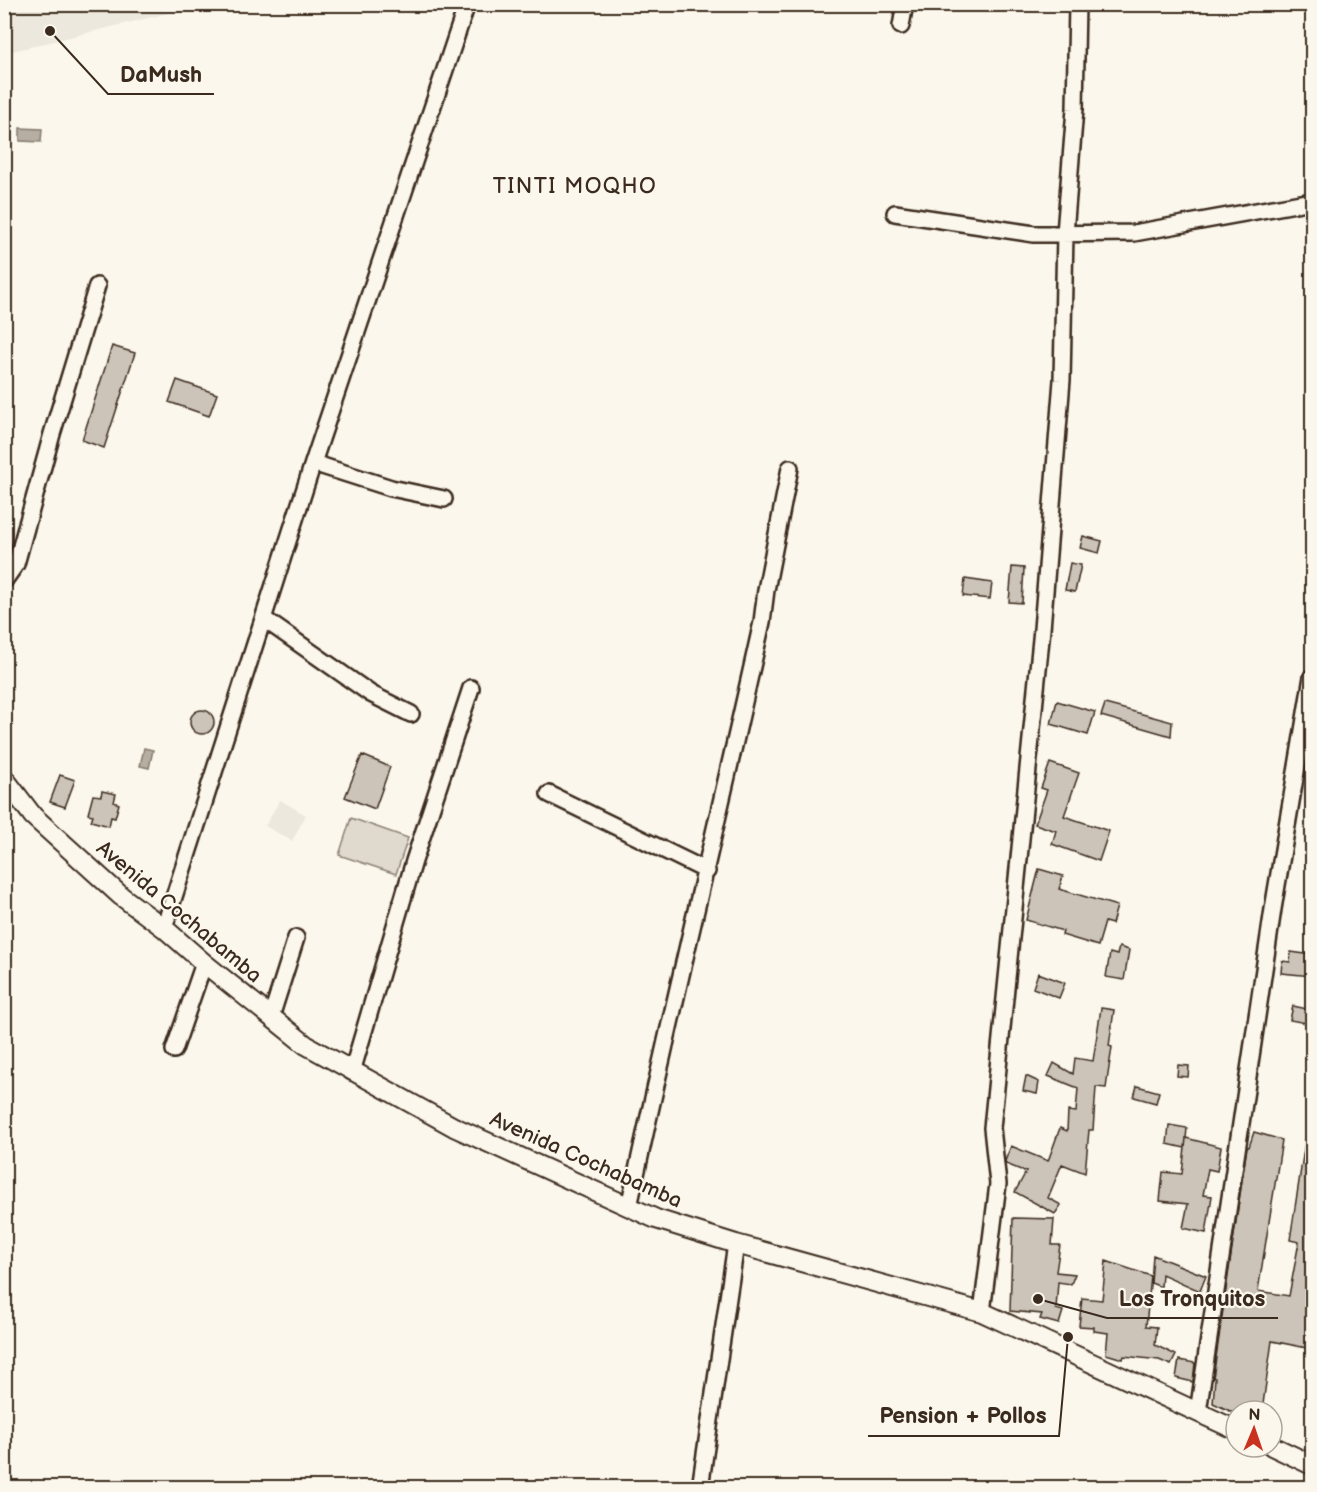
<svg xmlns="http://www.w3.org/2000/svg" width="1317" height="1492" viewBox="0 0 1317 1492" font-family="'Balsamiq Sans',sans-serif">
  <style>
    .built { fill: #ede8dd }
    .green { fill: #dfd9ce; stroke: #8d8276; stroke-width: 1.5 }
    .water { fill: #b6aea2; stroke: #85796d; stroke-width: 1.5 }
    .building { fill: #ccc4b9; stroke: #3b2a1e; stroke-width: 1.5 }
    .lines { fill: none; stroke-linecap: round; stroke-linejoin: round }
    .minor-casing { stroke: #3b2a1e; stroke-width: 20 }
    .major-casing { stroke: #3b2a1e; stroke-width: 22 }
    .minor { stroke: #fbf7ec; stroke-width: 15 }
    .major { stroke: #fbf7ec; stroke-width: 18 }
    .labels { text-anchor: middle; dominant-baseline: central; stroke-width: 4.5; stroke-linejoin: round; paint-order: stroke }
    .street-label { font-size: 21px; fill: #3b2a1e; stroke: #fbf7ec }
    .neighbourhood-label { font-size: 22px; letter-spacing: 1.5px; fill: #3b2a1e; stroke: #fbf7ec }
    .leader { fill: none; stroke: #3b2a1e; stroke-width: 2 }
    .callout-dot { fill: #3b2a1e; stroke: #fbf7ec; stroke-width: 2 }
    .callout-label { font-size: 22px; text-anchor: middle; font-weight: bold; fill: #3b2a1e; stroke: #fbf7ec; stroke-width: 4.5; stroke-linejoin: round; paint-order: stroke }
  </style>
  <rect width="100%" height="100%" fill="#fbf7ec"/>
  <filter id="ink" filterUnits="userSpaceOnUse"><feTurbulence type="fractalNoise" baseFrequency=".0167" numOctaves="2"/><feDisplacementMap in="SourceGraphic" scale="12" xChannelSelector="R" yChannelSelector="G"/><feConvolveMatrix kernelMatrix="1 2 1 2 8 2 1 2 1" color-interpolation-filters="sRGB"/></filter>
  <g filter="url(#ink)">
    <path class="built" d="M4 5 5 4 186 5 185 9 5 53Z
      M280 800 306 815 292 841 265 826Z"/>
    <path class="green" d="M351 818 408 838 396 874 339 855Z"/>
    <path class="water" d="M20 128 42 129 41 142 20 141Z
      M144 748 153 750 149 768 140 766Z"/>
    <path class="building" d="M112 346 135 353 104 448 82 440Z
      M177 380 217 394 209 416 169 402Z
      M1083 536 1102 541 1099 553 1080 548Z
      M1070 563 1081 565 1075 592 1065 590Z
      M1012 567 1024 568 1022 603 1009 602Z
      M965 579 992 583 990 599 963 596Z
      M1057 701 1095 712 1088 735 1051 724Z
      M1105 704 1172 722 1171 736 1101 716Z
      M190 722a12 12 0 1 1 24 0a12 12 0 1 1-24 0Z
      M362 755 390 767 375 809 345 797Z
      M1050 763 1079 773 1064 816 1109 831 1099 861 1052 844 1056 831 1035 824 1047 790 1041 788Z
      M60 775 75 780 65 807 50 802Z
      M102 791 116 794 114 802 119 804 115 818 111 817 109 826 91 821 93 815 88 814 93 795 101 796Z
      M1039 869 1063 876 1059 889 1117 906 1112 924 1105 922 1098 946 1062 935 1063 931 1026 920Z
      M1119 947 1129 950 1124 980 1106 977 1110 953 1117 955Z
      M1291 952 1312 955V976L1281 973 1282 961 1290 962Z
      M1038 973 1065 983 1059 998 1033 988Z
      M1293 1006 1312 1010V1024L1290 1020Z
      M1101 1008 1114 1010 1109 1046 1112 1047 1106 1088 1096 1087 1093 1130H1089L1085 1173 1062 1164 1048 1198 1061 1205 1055 1214 1015 1192 1026 1172 1006 1164 1005 1161 1011 1146 1048 1161 1060 1128 1067 1131 1068 1111 1076 1112 1078 1088 1048 1076 1054 1063 1073 1074 1075 1058 1093 1061Z
      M1178 1065 1189 1066 1188 1077 1177 1076Z
      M1026 1076 1039 1082 1037 1094 1023 1091Z
      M1137 1086 1159 1092 1156 1103 1134 1097Z
      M1169 1125 1187 1128 1185 1148 1167 1144Z
      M1254 1132 1282 1140 1258 1291 1289 1296 1299 1242 1290 1240 1306 1136H1312V1349L1272 1341 1262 1411H1230L1213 1403 1215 1378H1213L1247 1147H1249Z
      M1186 1138 1221 1147 1217 1171 1208 1169 1203 1195 1212 1196 1206 1233 1183 1228 1188 1204 1160 1201 1163 1172 1182 1174Z
      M1013 1218 1054 1219 1052 1245H1060L1056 1272 1075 1274 1071 1284 1058 1282 1056 1309 1063 1311 1059 1324 1040 1319 1042 1314 1010 1311Z
      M1153 1255 1206 1276 1200 1291 1162 1274 1161 1287 1151 1283Z
      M1106 1261 1151 1276 1146 1326 1157 1327 1155 1345 1176 1355 1171 1365 1159 1360 1124 1356 1123 1359 1106 1354 1108 1333 1094 1331V1327L1079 1326 1082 1298 1102 1300Z
      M1179 1360 1195 1363 1193 1382 1176 1378Z"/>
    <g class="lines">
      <g class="minor-casing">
        <path id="minor" d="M901 26 905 4
          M895 213 1034 234 1134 233 1312 201
          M313 463 391 488 444 499
          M4 581 16 564 52 434 97 286
          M264 619 371 694 411 714
          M549 794 707 871
          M164 928 313 463 467 4
          M271 1017 296 938
          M174 1050 204 963
          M352 1072 414 861 471 688
          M629 1207C671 1011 719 817 762 622L766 590 790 468
          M982 1312 998 1184 992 1128 1042 629 1062 380 1065 233 1075 109 1077 4
          M1198 1412 1273 909 1312 677
          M700 1488 736 1244"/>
      </g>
      <g class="major-casing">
        <path id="major" d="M4 778 33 816 121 896 164 928 204 963 306 1045 454 1127 656 1219 736 1244 982 1312 1236 1430
          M1272 1446 1312 1465"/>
      </g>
      <use href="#minor" class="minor"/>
      <use href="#major" class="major"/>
    </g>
  </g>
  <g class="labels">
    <g class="street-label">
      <text transform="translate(179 912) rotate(40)">Avenida Cochabamba</text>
      <text transform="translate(586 1160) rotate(24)">Avenida Cochabamba</text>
    </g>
    <g class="neighbourhood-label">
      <text x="575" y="186">TINTI MOQHO</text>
    </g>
  </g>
  <path class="leader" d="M50 31L108 94H214M1038 1299L1107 1318H1278M1068 1337L1059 1436H868"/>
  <g class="callout-dot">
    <circle cx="50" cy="31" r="6"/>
    <circle cx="1038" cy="1299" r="6"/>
    <circle cx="1068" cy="1337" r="6"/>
  </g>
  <g class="callout-label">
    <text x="161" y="82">DaMush</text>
    <text x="1192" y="1306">Los Tronquitos</text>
    <text x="963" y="1423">Pension + Pollos</text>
  </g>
  <rect width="1317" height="1492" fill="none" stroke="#fbf7ec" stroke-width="24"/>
  <rect x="12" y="12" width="1293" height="1468" fill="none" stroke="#3b2a1e" stroke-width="2" filter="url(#ink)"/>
  <g transform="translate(1254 1429) rotate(2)"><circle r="28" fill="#fbf7ec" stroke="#aea59a" stroke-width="1.5"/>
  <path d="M0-4.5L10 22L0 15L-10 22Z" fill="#c8321e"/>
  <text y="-9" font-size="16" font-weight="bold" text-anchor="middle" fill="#3b2a1e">N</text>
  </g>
</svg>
